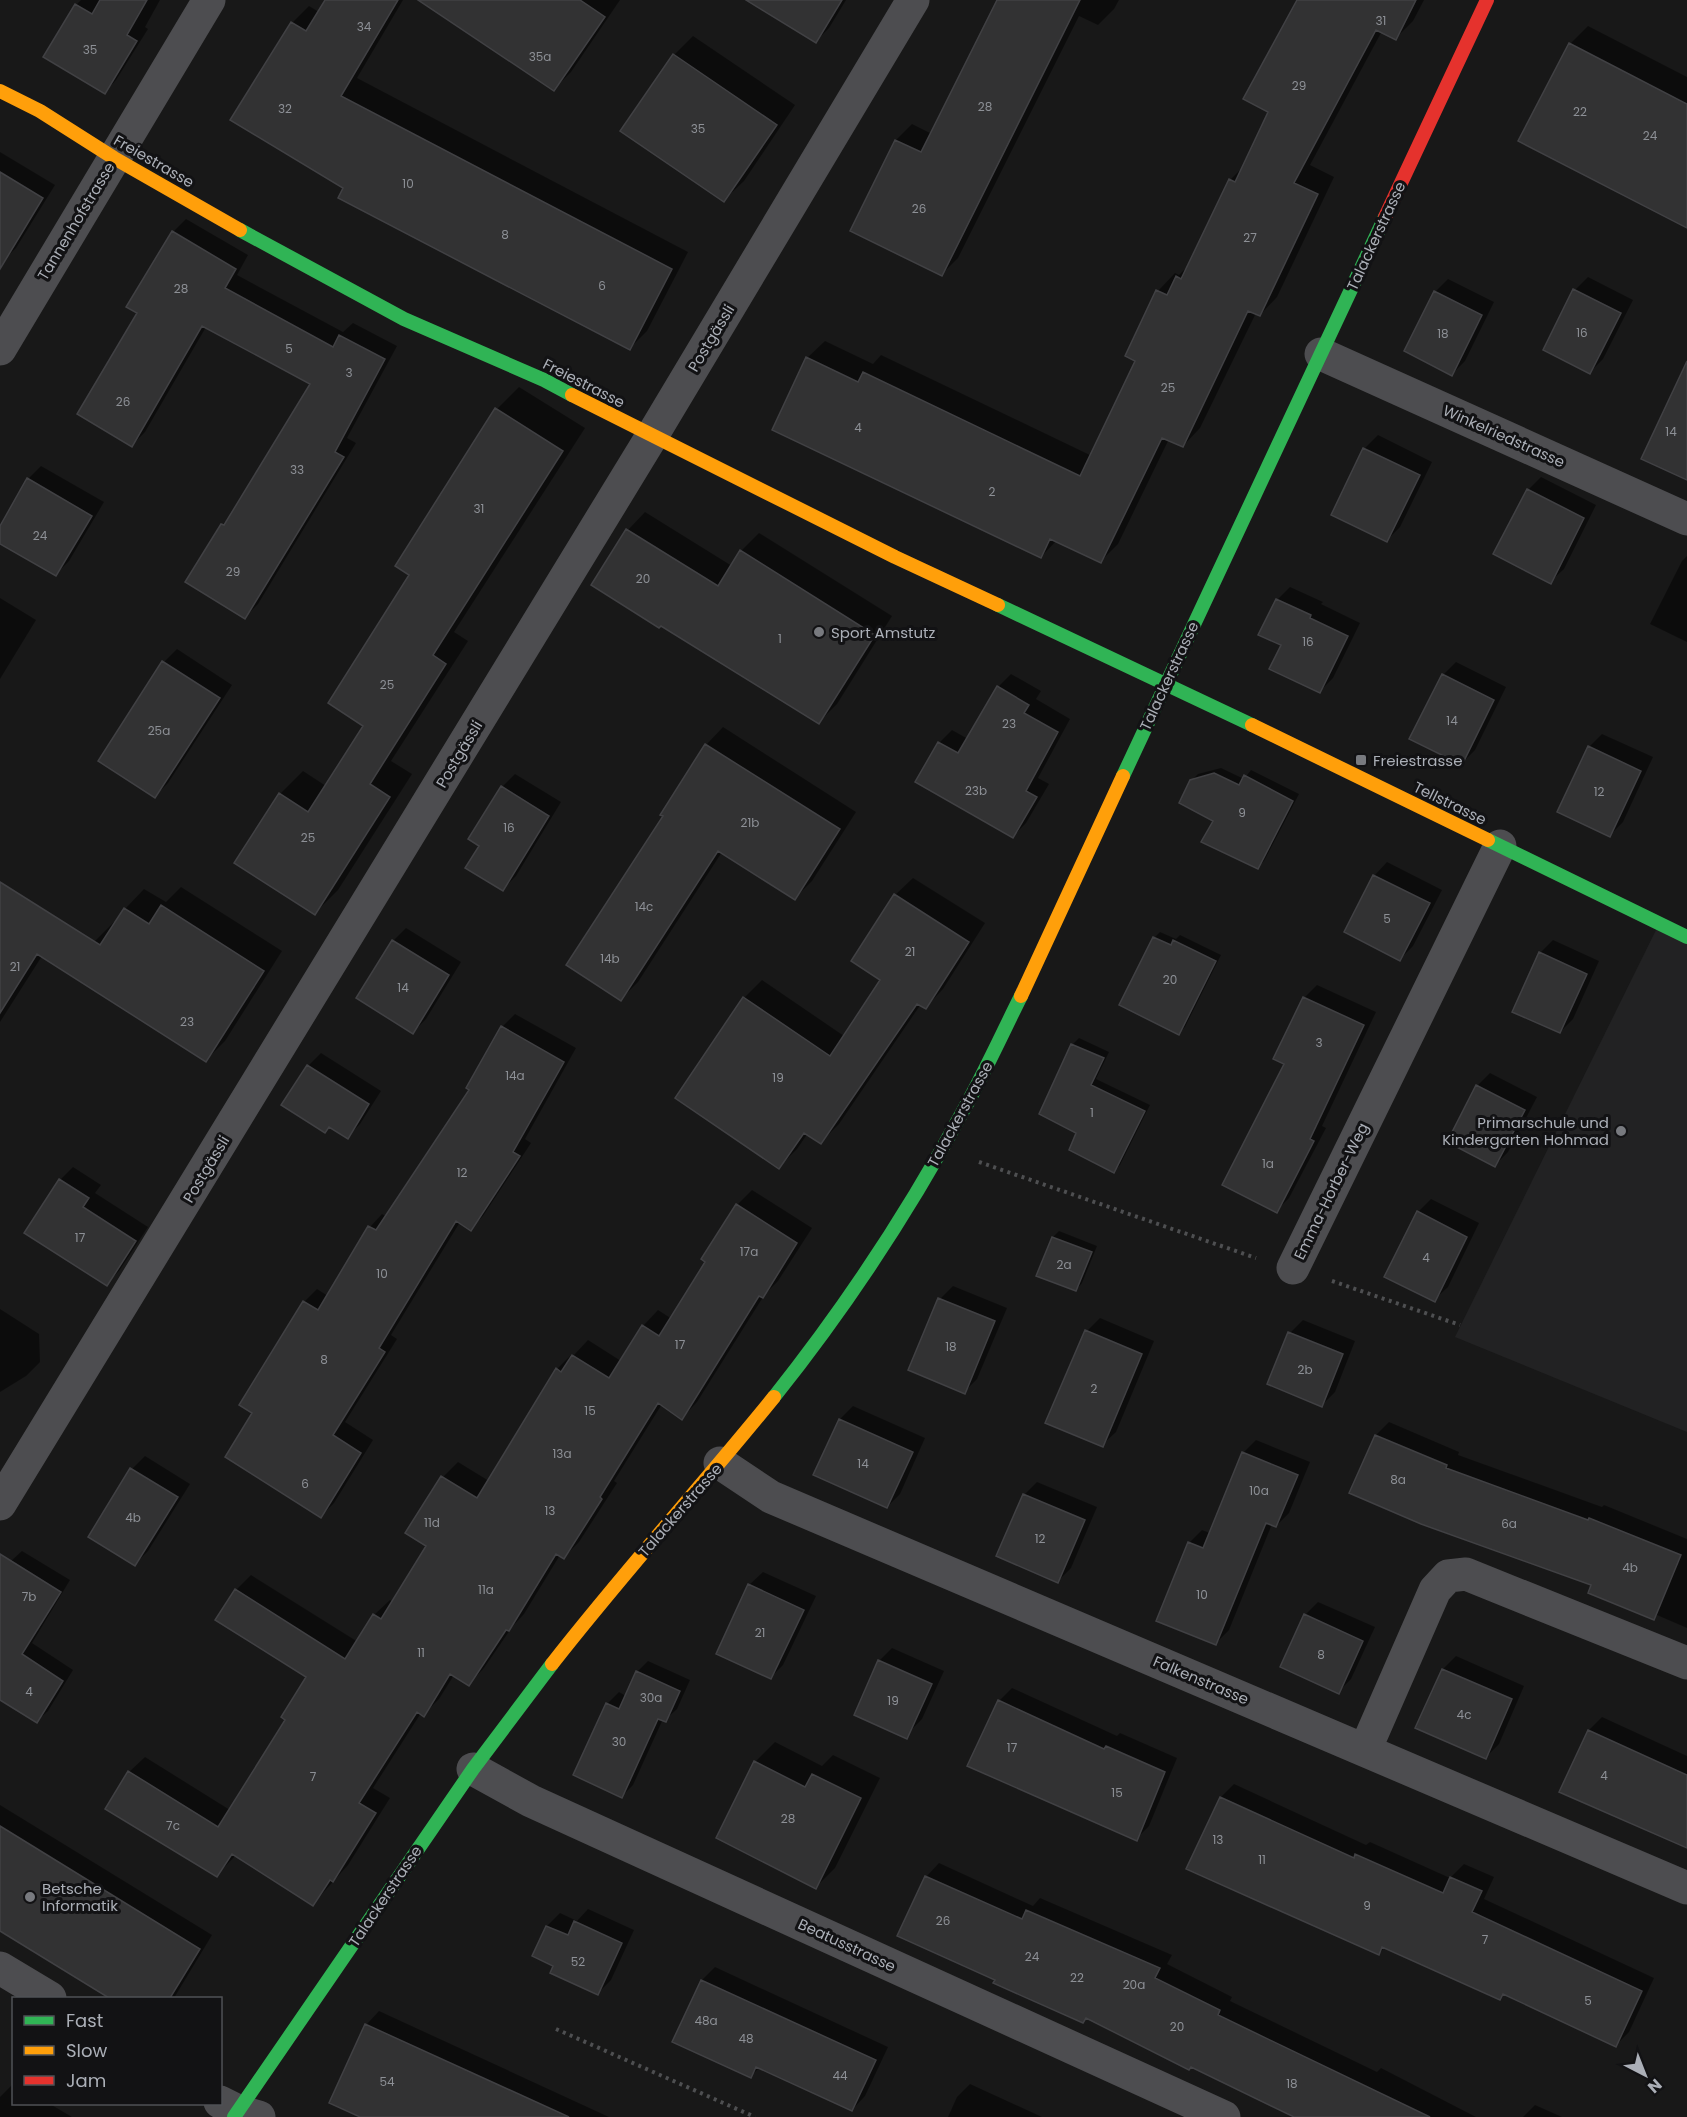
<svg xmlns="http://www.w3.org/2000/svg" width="1687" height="2117" viewBox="0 0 1687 2117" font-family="Poppins,sans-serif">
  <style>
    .built { fill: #222223 }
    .shadow { fill: #0007 }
    .building { fill: #323233; stroke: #414144; stroke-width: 1.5 }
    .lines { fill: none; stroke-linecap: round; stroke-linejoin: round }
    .path { stroke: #4e4f51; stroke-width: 4; stroke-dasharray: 3 4.5; stroke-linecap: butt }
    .street { stroke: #4d4d50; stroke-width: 33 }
    .fast { stroke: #30b455; stroke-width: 14 }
    .slow { stroke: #ff9f0a; stroke-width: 14 }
    .jam { stroke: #e5322d; stroke-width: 14 }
    .poi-dot { fill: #787a7f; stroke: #121214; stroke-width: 2 }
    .labels { text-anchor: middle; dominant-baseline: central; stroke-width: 6; stroke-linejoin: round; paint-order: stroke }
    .number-label { font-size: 12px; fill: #8d9096 }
    .street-label { font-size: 15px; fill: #abafb7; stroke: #121214 }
    .poi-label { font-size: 15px; fill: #abafb7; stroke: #121214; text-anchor: start }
  </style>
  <rect width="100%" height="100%" fill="#181818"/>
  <path class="built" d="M1659 924 1687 937V1432L1455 1337Z"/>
  <path class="shadow" d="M81 0H160L145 27 148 29 116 80 105 92 76 5Z
    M326 0H403L357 78 688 252 647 331 629 349 345 188 292 23 309 6 319 12Z
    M421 0H620L571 72 554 89Z
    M767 0H846L829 28 816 41Z
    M1013 0H1119L1114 9 1098 25 1079 16 958 258 942 274 852 230 896 140 912 124 932 134Z
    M1309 0H1424L1413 21 1396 38 1382 31 1310 165 1334 177 1277 297 1260 315 1256 313 1200 428 1183 446 1169 439 1118 544 1101 561 1057 540 1041 557 807 358 825 341 873 364 881 355 1092 456 1137 360 1158 291 1175 273 1179 275 1189 265 1230 180 1245 165 1270 111Z
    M1588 26 1687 77V227L1570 44Z
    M693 36 795 105 744 181 724 200 674 55Z
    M0 152 55 185 16 248 0 264Z
    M186 219 248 255 237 275 343 332 353 323 397 346 347 438 356 443 258 604 245 617 222 525 231 516 312 383 206 327 145 432 132 445 139 313 173 232Z
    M1588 277 1633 300 1603 359 1590 372 1575 290Z
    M1448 279 1494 302 1465 361 1452 374 1435 292Z
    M519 387 585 428 454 632 468 641 391 761 412 774 338 890 315 913 280 794 303 771 326 786 365 726 411 574 497 409Z
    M1378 435 1432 462 1400 527 1387 540 1333 514 1365 448Z
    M41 466 104 502 69 561 56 574 0 542V529L28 479Z
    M1541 477 1596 505 1564 569 1550 582 1528 490Z
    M645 512 732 566 741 551 759 533 892 616 837 704 819 722 661 624 593 585 628 530Z
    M1687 556V642L1650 624 1682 561Z
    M1290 587 1323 602 1321 604 1360 623 1333 678 1320 691 1283 645 1277 600Z
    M0 598 36 620 0 679Z
    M177 649 232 685 168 783 155 796 164 662Z
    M1456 662 1506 687 1475 750 1462 763 1443 675Z
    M1011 674 1041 691 1036 699 1070 719 1038 778 1049 784 1026 823 1013 836 917 782 939 743 952 730 968 739 998 687Z
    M723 727 856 812 812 881 795 898 722 852 638 982 621 999 665 816 706 745Z
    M1602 734 1653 757 1623 822 1610 835 1589 747Z
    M1221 768 1244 779 1251 770 1299 794 1264 861 1258 867 1191 781 1198 774Z
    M515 774 561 802 516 876 503 889 481 845 502 787Z
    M1387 862 1442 890 1413 946 1400 959 1346 931 1374 876Z
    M913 878 985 923 943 989 926 1007 921 1004 839 1124 821 1142 808 1133 797 1149 779 1167 744 998 762 980 844 1036 882 980 895 895Z
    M181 887 282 951 225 1041 206 1060 94 942 114 922 115 923 125 909 144 889 166 902Z
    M0 902 56 934 0 1022Z
    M406 928 461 962 426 1019 413 1032 393 941Z
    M1160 932 1176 939 1180 935 1221 955 1185 1027 1179 1033 1154 938Z
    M1553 940 1599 961 1573 1019 1560 1032 1540 953Z
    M1317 985 1376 1012 1322 1126 1326 1128 1289 1198 1276 1211 1286 1064 1304 998Z
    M515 1014 576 1048 525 1139 531 1143 483 1216 470 1229 460 1222 391 1335 397 1339 345 1422 373 1440 334 1503 321 1516 254 1412 304 1302 317 1289 328 1296 370 1227 382 1214 387 1217 471 1089 502 1027Z
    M1079 1038 1109 1052 1096 1079 1150 1105 1120 1165 1114 1171 1078 1132 1041 1113 1073 1044Z
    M321 1053 381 1091 360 1124 347 1137 330 1126 325 1131 308 1066Z
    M1490 1073 1537 1097 1508 1152 1495 1165 1477 1086Z
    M73 1167 101 1185 95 1193 148 1227 119 1271 106 1284 60 1180Z
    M752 1190 812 1228 778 1281 765 1294 697 1402 682 1418 662 1404 614 1481 617 1483 579 1542 564 1557 560 1555 524 1614 512 1627 484 1668 469 1684 454 1675 439 1699 423 1715 421 1713 373 1788 390 1798 348 1865 313 1904 236 1855 217 1875 129 1772 145 1757 230 1810 287 1719 308 1676 236 1590 251 1575 358 1642 374 1615 390 1600 393 1602 428 1546 443 1477 458 1462 489 1481 557 1369 572 1354 574 1355 588 1340 621 1361 643 1326 658 1310 672 1319 707 1261 737 1205Z
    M1431 1199 1479 1223 1448 1287 1434 1300 1418 1212Z
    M1059 1231 1097 1246 1082 1283 1076 1290 1053 1237Z
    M953 1286 1007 1308 977 1379 964 1392 940 1299Z
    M0 1309 39 1334 40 1362 26 1376 0 1392Z
    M1100 1318 1154 1341 1116 1432 1102 1445 1087 1331Z
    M1303 1320 1355 1341 1335 1392 1322 1405 1268 1384 1290 1333Z
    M853 1406 925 1438 900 1494 887 1507 840 1419Z
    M1389 1422 1459 1452 1458 1455 1602 1507 1604 1505 1687 1539V1628L1657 1615 1653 1618 1593 1584 1376 1435Z
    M1256 1440 1310 1462 1289 1513 1276 1526 1272 1524 1229 1630 1216 1643 1189 1543 1202 1530 1210 1533 1243 1453Z
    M145 1456 190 1484 148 1551 135 1564 90 1537 132 1469Z
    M1037 1482 1097 1507 1071 1568 1058 1581 1024 1495Z
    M22 1551 70 1580 32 1643 73 1670 48 1711 37 1721 0 1698V1580L11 1561Z
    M763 1572 816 1596 783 1665 770 1678 718 1653 749 1585Z
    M1318 1602 1375 1627 1351 1679 1338 1692 1305 1615Z
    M892 1648 944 1671 922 1719 909 1732 879 1661Z
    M1456 1656 1524 1686 1499 1744 1486 1757 1443 1669Z
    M648 1661 690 1680 677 1709 665 1720 663 1719 633 1785 622 1796 607 1704 619 1692 626 1696 637 1672Z
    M1012 1688 1117 1736 1120 1733 1177 1758 1149 1826 1136 1839 999 1701Z
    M1602 1717 1687 1756V1846L1589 1730Z
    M775 1742 822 1766 833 1755 880 1778 835 1868 816 1887 755 1762Z
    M1234 1784 1366 1845 1370 1842 1450 1878 1464 1864 1494 1877 1484 1899 1654 1978 1629 2032 1616 2045 1505 1993 1500 1998 1385 1947 1379 1954 1188 1868 1221 1797Z
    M0 1805 212 1935 174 1998H112L0 1929Z
    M939 1863 1033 1906 1040 1898 1172 1955 1167 1964 1232 1997 1230 2001 1377 2072 1381 2068 1476 2117H1298L1087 2017 1083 2021 997 1979 926 1877Z
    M588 1909 634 1930 611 1980 598 1993 555 1965 534 1955 547 1926 560 1913 577 1921Z
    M715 1967 888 2047 865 2096 852 2110 760 2067 751 2076 674 2041 702 1980Z
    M379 2011 609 2117H364L366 2025Z
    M14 2083V2104H50L72 2117H0V2097Z
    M970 2084 1042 2117H948L957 2097Z
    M1535 2105 1562 2117H1523Z"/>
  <path class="building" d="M100 0H147L127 35 137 41 105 94 43 57 75 4 92 14Z
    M325 0H398L341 96 672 269 630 350 338 198 343 188 230 120 291 22 306 31Z
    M418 0H580L605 17 554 91Z
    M746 0H842L816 43Z
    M997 0H1080L942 276 850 231 895 140 921 152Z
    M1297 0H1416L1396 40 1376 30 1294 183 1318 194 1260 316 1248 311 1183 447 1162 438 1101 563 1050 539 1041 558 772 430 806 357 858 382 863 372 1080 476 1135 361 1125 356 1156 290 1167 295 1176 276 1181 279 1229 179 1235 182 1268 112 1243 99Z
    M1569 43 1687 104V228L1518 141Z
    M673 54 777 125 724 202 620 131Z
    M0 172 43 198 0 269Z
    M172 231 236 269 225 288 333 347 339 335 385 359 335 452 344 457 245 619 185 582 221 524 224 525 310 384 202 326 132 447 77 414 137 313 126 307Z
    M1573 289 1621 313 1590 374 1543 350Z
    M1434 291 1482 315 1452 376 1404 351Z
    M1687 361V480L1641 459Z
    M495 408 563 451 433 655 446 664 370 784 390 797 315 915 234 863 279 793 308 812 363 726 328 703 409 575 395 566Z
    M1363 448 1420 475 1387 542 1331 515Z
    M27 478 92 516 56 576 0 544V526Z
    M1527 489 1584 518 1551 584 1493 554Z
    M626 529 718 586 740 550 875 635 819 724 661 626 659 628 591 585Z
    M1276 599 1311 615 1310 618 1348 636 1320 693 1269 669 1281 645 1258 635Z
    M162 661 220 698 155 798 98 761Z
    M1442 674 1494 700 1462 765 1409 739Z
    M997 686 1029 705 1024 713 1058 732 1026 791 1037 797 1013 838 915 782 938 742 958 753Z
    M705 744 840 829 795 900 718 851 621 1001 566 965 663 816 660 815Z
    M1588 746 1641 771 1610 837 1557 812Z
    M1214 773 1239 785 1244 775 1293 801 1258 869 1201 842 1213 821 1179 803 1190 780Z
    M501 786 549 816 503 891 465 868 479 846 468 839Z
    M1373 875 1430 903 1400 961 1344 932Z
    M0 882 100 945 124 908 149 924 161 905 264 971 206 1062 37 954 0 1013Z
    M894 894 969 942 926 1009 917 1004 821 1144 804 1133 779 1169 675 1098 743 997 830 1056 880 980 851 961Z
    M1153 937 1171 945 1173 940 1216 961 1179 1035 1119 1005Z
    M392 940 449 975 413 1034 356 998Z
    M1539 952 1587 974 1560 1033 1512 1012Z
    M1303 997 1364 1025 1310 1139 1314 1141 1277 1213 1222 1185 1284 1064 1273 1059Z
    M501 1026 564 1062 513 1152 520 1156 471 1231 456 1221 379 1348 385 1352 333 1435 361 1453 321 1518 225 1457 252 1413 239 1405 303 1301 318 1310 368 1226 376 1230 469 1090 466 1088Z
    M1071 1044 1104 1058 1091 1085 1145 1111 1114 1173 1069 1150 1076 1133 1039 1114Z
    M307 1065 369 1104 348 1139 329 1127 325 1133 281 1105Z
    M1476 1085 1525 1110 1495 1167 1447 1142Z
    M59 1179 89 1198 83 1207 136 1241 107 1286 24 1233Z
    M736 1204 797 1243 763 1298 759 1296 682 1420 658 1403 600 1497 602 1499 564 1559 556 1554 509 1631 506 1630 469 1686 450 1674 424 1717 417 1712 359 1803 376 1813 333 1882 330 1880 313 1906 232 1854 217 1877 105 1809 128 1771 218 1827 285 1720 281 1717 306 1677 215 1620 235 1589 345 1659 373 1614 381 1619 426 1546 405 1533 441 1476 477 1498 556 1368 561 1372 572 1355 609 1378 642 1325 659 1336 705 1262 701 1259Z
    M1417 1211 1467 1237 1435 1302 1384 1277Z
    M1052 1237 1092 1252 1076 1291 1036 1276Z
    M938 1298 995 1321 965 1394 908 1370Z
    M1085 1330 1142 1354 1103 1447 1045 1423Z
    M1288 1332 1343 1354 1322 1407 1267 1384Z
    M839 1419 913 1452 887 1508 813 1475Z
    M1375 1435 1447 1465 1446 1468 1588 1520 1589 1518 1681 1555 1654 1620 1588 1593 1591 1585 1421 1524 1349 1493Z
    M1242 1452 1298 1475 1276 1527 1266 1523 1216 1645 1156 1621 1188 1542 1203 1548Z
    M130 1468 178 1497 135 1566 88 1537Z
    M1023 1494 1085 1520 1058 1583 996 1556Z
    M0 1554 61 1592 22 1654 63 1681 37 1723 0 1700Z
    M748 1584 804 1610 771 1679 716 1654Z
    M1304 1614 1363 1641 1339 1694 1280 1667Z
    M878 1660 932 1684 907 1739 854 1715Z
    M1442 1669 1512 1699 1486 1759 1415 1728Z
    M636 1671 680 1691 666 1722 658 1719 622 1798 573 1775 606 1703 619 1709Z
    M998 1700 1104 1749 1106 1746 1165 1772 1137 1841 967 1766Z
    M1588 1730 1687 1775V1848L1559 1792Z
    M754 1761 805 1787 812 1774 861 1798 816 1889 716 1838Z
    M1220 1797 1354 1858 1355 1854 1443 1893 1450 1877 1482 1891 1472 1912 1642 1991 1616 2047 1503 1994 1500 2000 1382 1947 1379 1955 1186 1869Z
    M0 1826 200 1949 170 1998H109L0 1931Z
    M925 1876 1022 1919 1026 1910 1160 1968 1155 1978 1220 2010 1218 2015 1430 2117H1294L1191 2067 1189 2070 1086 2018 1083 2023 993 1983 995 1980 897 1936Z
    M574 1921 622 1943 598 1995 550 1973 553 1966 532 1956 546 1926 568 1935Z
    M701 1980 876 2060 852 2111 756 2067 751 2078 672 2042Z
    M365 2024 569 2117H360L329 2103Z"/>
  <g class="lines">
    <path class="path" d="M979 1162 1256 1258
      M1332 1281 1460 1325
      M556 2029 755 2117"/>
    <path class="street" d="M0 349 209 0
      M1321 354 1687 519
      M1293 1268 1500 846
      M720 1463 771 1497 1687 1888
      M0 1504 652 436 913 0
      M1365 1750 1435 1590 1448 1576 1466 1574 1687 1663
      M473 1769 531 1801 1224 2117
      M0 1968 50 1998
      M220 2102 238 2111 259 2117"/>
    <path class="fast" d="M240 230 404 319 544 380 572 395
      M998 605 1252 725
      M1123 776 1385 217
      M1488 840 1687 937
      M774 1397C845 1308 909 1211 963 1111 984 1074 1002 1034 1021 996
      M234 2117 473 1769 552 1664"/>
    <path class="slow" d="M0 91 40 111 114 158 240 230
      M572 395 895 557 998 605
      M1252 725 1488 840
      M1021 996 1123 776
      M552 1664C623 1573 701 1487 774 1397"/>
    <path class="jam" d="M1385 217 1487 0"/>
  </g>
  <g class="poi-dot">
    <circle cx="819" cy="632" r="6"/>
    <rect x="1355" y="754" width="12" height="12" rx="3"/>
    <circle cx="1621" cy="1131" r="6"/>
    <circle cx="30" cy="1897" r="6"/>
  </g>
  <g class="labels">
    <g class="number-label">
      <text x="1381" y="20">31</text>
      <text x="364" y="26">34</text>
      <text x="90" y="49">35</text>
      <text x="540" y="56">35a</text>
      <text x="1299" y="85">29</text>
      <text x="985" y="106">28</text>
      <text x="285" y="108">32</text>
      <text x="1580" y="111">22</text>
      <text x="698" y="128">35</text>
      <text x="1650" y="135">24</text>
      <text x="408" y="183">10</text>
      <text x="919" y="208">26</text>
      <text x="505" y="234">8</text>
      <text x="1250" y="237">27</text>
      <text x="602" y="285">6</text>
      <text x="181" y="288">28</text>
      <text x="1582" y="332">16</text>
      <text x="1443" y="333">18</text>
      <text x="289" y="348">5</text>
      <text x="349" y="372">3</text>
      <text x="1168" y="387">25</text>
      <text x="123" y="401">26</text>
      <text x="858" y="427">4</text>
      <text x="1671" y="431">14</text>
      <text x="297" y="469">33</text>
      <text x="992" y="491">2</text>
      <text x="479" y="508">31</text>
      <text x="40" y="535">24</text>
      <text x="233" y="571">29</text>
      <text x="643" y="578">20</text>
      <text x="780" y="638">1</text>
      <text x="1308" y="641">16</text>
      <text x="387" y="684">25</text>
      <text x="1452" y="720">14</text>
      <text x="1009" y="723">23</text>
      <text x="159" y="730">25a</text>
      <text x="976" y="790">23b</text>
      <text x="1599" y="791">12</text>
      <text x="1242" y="812">9</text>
      <text x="750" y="822">21b</text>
      <text x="509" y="827">16</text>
      <text x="308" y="837">25</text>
      <text x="644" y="906">14c</text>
      <text x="1387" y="918">5</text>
      <text x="910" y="951">21</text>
      <text x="610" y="958">14b</text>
      <text x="15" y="966">21</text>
      <text x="1170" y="979">20</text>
      <text x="403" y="987">14</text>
      <text x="187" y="1021">23</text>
      <text x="1319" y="1042">3</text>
      <text x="515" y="1075">14a</text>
      <text x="778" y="1077">19</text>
      <text x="1092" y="1112">1</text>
      <text x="1268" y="1163">1a</text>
      <text x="462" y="1172">12</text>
      <text x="80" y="1237">17</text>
      <text x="749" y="1251">17a</text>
      <text x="1426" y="1257">4</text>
      <text x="1064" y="1264">2a</text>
      <text x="382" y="1273">10</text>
      <text x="680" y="1344">17</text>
      <text x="951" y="1346">18</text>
      <text x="324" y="1359">8</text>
      <text x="1305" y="1369">2b</text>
      <text x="1094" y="1388">2</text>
      <text x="590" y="1410">15</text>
      <text x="562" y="1453">13a</text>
      <text x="863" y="1463">14</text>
      <text x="1398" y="1479">8a</text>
      <text x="305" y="1483">6</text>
      <text x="1259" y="1490">10a</text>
      <text x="550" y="1510">13</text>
      <text x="133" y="1517">4b</text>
      <text x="432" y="1522">11d</text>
      <text x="1509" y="1523">6a</text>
      <text x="1040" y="1538">12</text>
      <text x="1630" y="1567">4b</text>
      <text x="486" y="1589">11a</text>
      <text x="1202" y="1594">10</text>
      <text x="29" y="1596">7b</text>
      <text x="760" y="1632">21</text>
      <text x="421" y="1652">11</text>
      <text x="1321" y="1654">8</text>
      <text x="29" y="1691">4</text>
      <text x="651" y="1697">30a</text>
      <text x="893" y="1700">19</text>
      <text x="1464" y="1714">4c</text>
      <text x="619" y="1741">30</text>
      <text x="1012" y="1747">17</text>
      <text x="1604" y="1775">4</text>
      <text x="313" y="1776">7</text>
      <text x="1117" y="1792">15</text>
      <text x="788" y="1818">28</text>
      <text x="173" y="1825">7c</text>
      <text x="1218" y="1839">13</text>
      <text x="1262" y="1859">11</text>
      <text x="1367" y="1905">9</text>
      <text x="943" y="1920">26</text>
      <text x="1485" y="1939">7</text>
      <text x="1032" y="1956">24</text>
      <text x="578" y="1961">52</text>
      <text x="1077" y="1977">22</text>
      <text x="1134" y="1984">20a</text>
      <text x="1588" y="2000">5</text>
      <text x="706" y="2020">48a</text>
      <text x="1177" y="2026">20</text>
      <text x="746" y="2038">48</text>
      <text x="840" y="2075">44</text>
      <text x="387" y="2081">54</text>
      <text x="1292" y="2083">18</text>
    </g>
    <g class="street-label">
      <text transform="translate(154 161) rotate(30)">Freiestrasse</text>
      <text transform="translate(76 221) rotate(-59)">Tannenhofstrasse</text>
      <text transform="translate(1376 236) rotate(-65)">Talackerstrasse</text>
      <text transform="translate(711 338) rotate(-59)">Postgässli</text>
      <text transform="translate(584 383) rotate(27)">Freiestrasse</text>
      <text transform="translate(1504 436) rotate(24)">Winkelriedstrasse</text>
      <text transform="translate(1169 676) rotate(-65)">Talackerstrasse</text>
      <text transform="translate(459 754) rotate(-59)">Postgässli</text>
      <text transform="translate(1450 803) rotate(26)">Tellstrasse</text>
      <text transform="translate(960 1114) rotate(-61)">Talackerstrasse</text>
      <text transform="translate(206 1169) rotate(-59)">Postgässli</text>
      <text transform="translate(1331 1191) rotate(-64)">Emma-Horber-Weg</text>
      <text transform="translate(680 1510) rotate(-49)">Talackerstrasse</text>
      <text transform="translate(1201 1680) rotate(23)">Falkenstrasse</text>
      <text transform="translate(385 1896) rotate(-56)">Talackerstrasse</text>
      <text transform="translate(847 1945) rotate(25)">Beatusstrasse</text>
    </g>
    <g class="poi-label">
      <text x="831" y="632">Sport Amstutz</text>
      <text x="1373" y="760">Freiestrasse</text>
      <text x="1609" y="1122" text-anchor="end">Primarschule und<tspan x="1609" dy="17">Kindergarten Hohmad</tspan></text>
      <text x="42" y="1888">Betsche<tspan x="42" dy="17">Informatik</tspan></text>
    </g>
  </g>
  <rect x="12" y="1997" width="210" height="108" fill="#121214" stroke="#4f5155" stroke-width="1.5"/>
  <rect x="24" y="2016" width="30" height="9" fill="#30b455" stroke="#4f5155" stroke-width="1.5"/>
  <text x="66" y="2027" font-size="18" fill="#abafb7">Fast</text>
  <rect x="24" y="2046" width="30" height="9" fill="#ff9f0a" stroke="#4f5155" stroke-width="1.5"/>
  <text x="66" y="2057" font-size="18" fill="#abafb7">Slow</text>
  <rect x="24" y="2076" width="30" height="9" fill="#e5322d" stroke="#4f5155" stroke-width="1.5"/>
  <text x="66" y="2087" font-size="18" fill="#abafb7">Jam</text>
  <g transform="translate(1645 2075) rotate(138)" stroke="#121214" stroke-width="4.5" paint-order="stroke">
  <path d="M0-4.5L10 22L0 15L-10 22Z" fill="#abafb7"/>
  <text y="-9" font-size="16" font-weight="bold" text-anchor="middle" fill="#abafb7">N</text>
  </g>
</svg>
